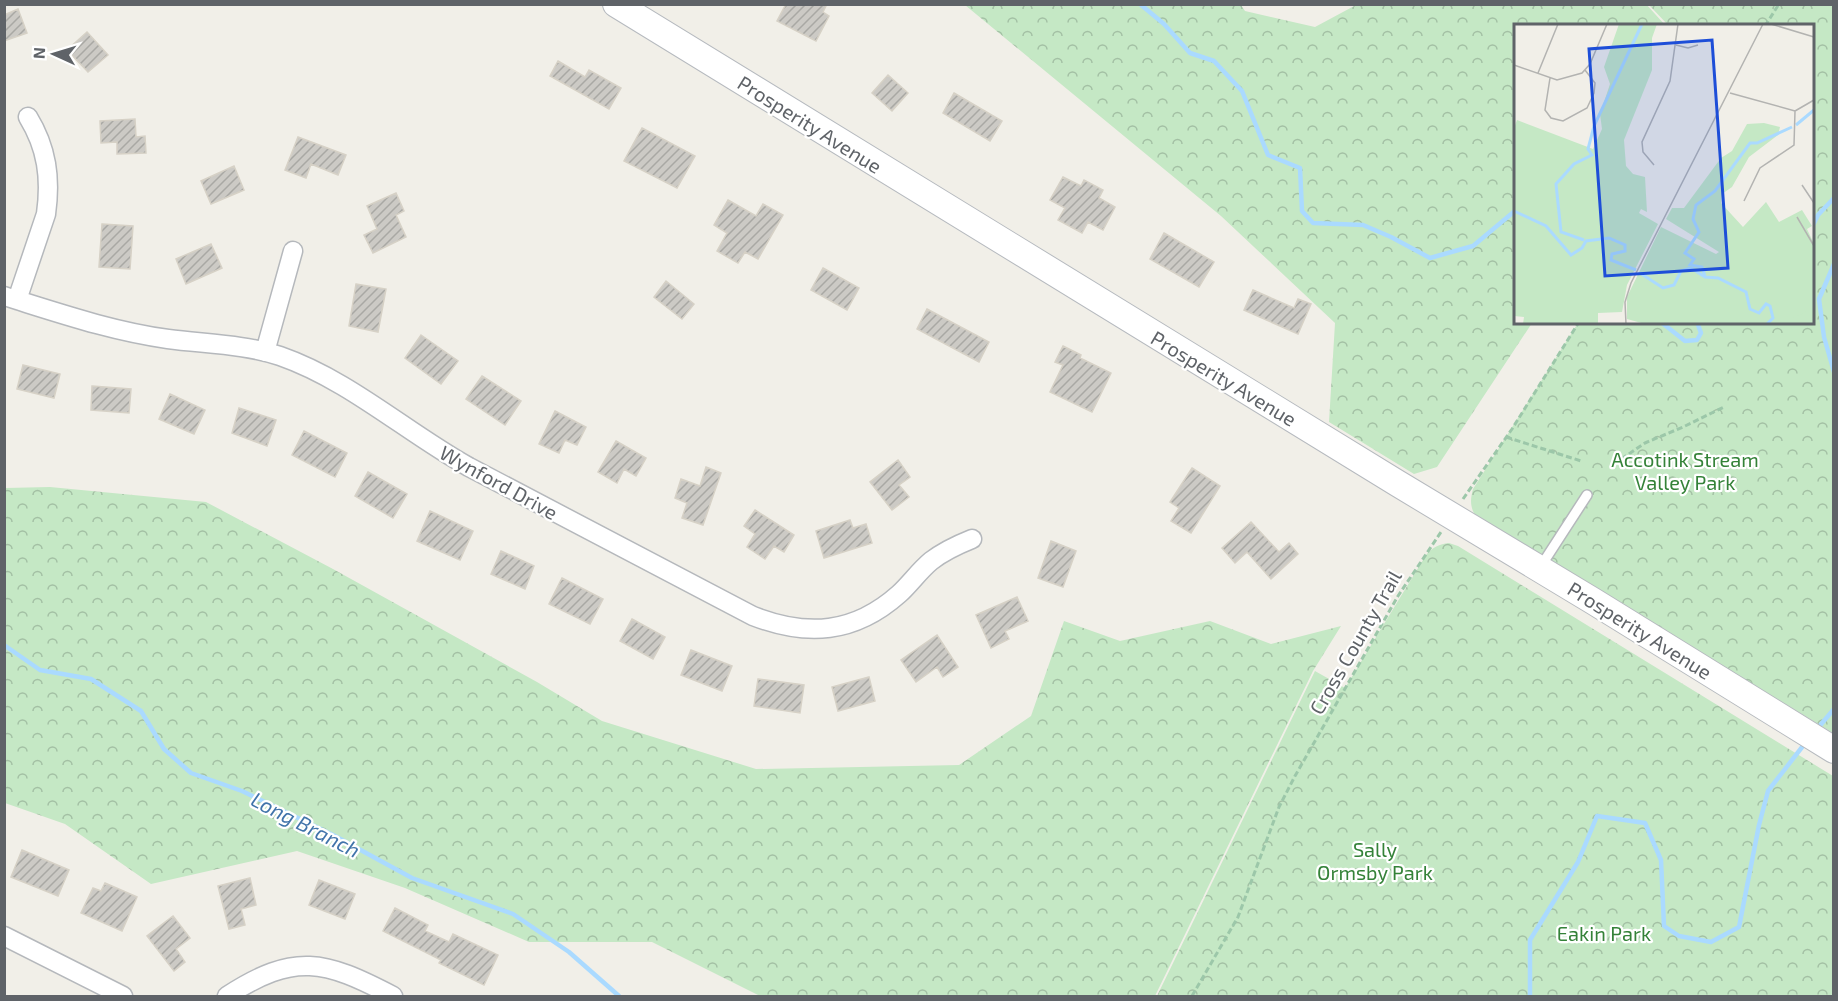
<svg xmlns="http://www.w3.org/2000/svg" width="1838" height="1001" viewBox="0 0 1838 1001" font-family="'Exo 2',sans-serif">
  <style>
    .forest { fill: url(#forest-crowns) }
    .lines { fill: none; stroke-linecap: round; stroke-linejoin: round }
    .stream { stroke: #aadaff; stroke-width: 4.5 }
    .building { fill: url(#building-hatch); stroke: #d6d1c6; stroke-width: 1.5 }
    .lane-casing { stroke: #b5b8bc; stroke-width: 12 }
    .street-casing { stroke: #b5b8bc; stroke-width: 21 }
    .secondary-casing { stroke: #b6babf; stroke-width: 28 }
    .path { stroke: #9cc7a9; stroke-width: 3; stroke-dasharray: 6 3; stroke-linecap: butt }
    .lane { stroke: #fff; stroke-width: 9 }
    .street { stroke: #fff; stroke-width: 18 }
    .secondary { stroke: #fff; stroke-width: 26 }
    .labels { text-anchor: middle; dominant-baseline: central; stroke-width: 4.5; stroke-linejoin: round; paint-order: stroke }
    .street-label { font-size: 20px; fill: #5f6368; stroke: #fff }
    .park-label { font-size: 20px; fill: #348238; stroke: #fff }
    .water-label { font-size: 21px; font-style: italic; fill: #4174aa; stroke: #fff }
    .inset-river { fill: none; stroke: #aadaff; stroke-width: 3 }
    .inset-road { fill: none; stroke: #b3b3b1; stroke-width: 1.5 }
    .view { fill: #1d4ed8; fill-opacity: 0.15; stroke: #1d4ed8; stroke-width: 3 }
    .inset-edge { fill: none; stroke: #5f6368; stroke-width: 3 }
  </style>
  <defs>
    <pattern id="forest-crowns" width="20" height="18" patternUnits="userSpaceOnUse" patternTransform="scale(1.5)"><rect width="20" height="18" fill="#c5e8c5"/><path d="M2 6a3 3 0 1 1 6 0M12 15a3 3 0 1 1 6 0" fill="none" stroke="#a3c0a4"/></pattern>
    <pattern id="building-hatch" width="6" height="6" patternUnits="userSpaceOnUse" patternTransform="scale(1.5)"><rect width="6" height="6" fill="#cccac5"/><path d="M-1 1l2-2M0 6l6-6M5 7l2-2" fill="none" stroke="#a9a8a4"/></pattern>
  </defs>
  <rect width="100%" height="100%" fill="#f1efe8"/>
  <path class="forest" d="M1646 4 1665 25 1516 26V322L1532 323 1437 467 1414 474 1329 422 1335 323 1221 216 965 5H1241L1245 11 1315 27 1356 5Z
    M1649 5H1833V733L1476 517C1470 507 1470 500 1473 489L1578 323 1812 322V26L1668 25Z
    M50 487 206 502 333 569 537 682 602 721 756 769 959 765 1031 716 1064 621 1120 641 1210 621 1271 644 1341 626 1313 671 1155 996H760L652 942H529L405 888 297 851 151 884 65 824 5 803V488Z
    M1449 543 1458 546 1833 776V996H1157L1315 671 1345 688 1426 555C1433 547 1439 544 1449 543Z"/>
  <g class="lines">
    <path class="stream" d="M1140 4 1164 24 1190 53 1214 61 1242 91 1268 155 1300 168 1302 211 1313 223 1363 225 1391 237 1430 258 1473 246 1516 210
      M1812 227 1818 215 1834 198
      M1834 264 1819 299 1824 337 1834 372
      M1661 322 1685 341 1697 340 1701 333 1697 322
      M4 645 40 670 91 679 141 711 164 749 191 773 242 791 333 835 412 878 513 914 569 952 619 996
      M1817 729 1834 709
      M1530 996V940L1578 862 1597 816 1645 823 1661 860 1664 926 1679 936 1711 942 1739 927 1759 825 1768 791 1806 742"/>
  </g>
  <path class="building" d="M786 4H827L823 12 829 16 816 41 777 21Z
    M18 9 27 33 4 41V15Z
    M87 32 108 55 88 72 67 50Z
    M558 61 585 77 589 70 621 88 609 109 550 76Z
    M888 75 908 93 892 111 872 93Z
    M954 93 1002 121 990 141 943 113Z
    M135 119 136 137 145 136 146 153 117 154V142L101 143 100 121Z
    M642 128 695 156 677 188 624 161Z
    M298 137 346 155 338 175 311 164 306 178 285 170Z
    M234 166 244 190 211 204 201 181Z
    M1063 177 1081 186 1084 180 1103 190 1099 198 1115 207 1103 230 1088 222 1082 233 1058 220 1065 208 1050 200Z
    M396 193 404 211 396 215 406 237 373 253 364 235 377 229 367 206Z
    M728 200 756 216 763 204 783 215 758 259 745 252 738 263 717 251 727 233 714 225Z
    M102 224 133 226 130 269 99 267Z
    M1164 233 1214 262 1199 287 1150 259Z
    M211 244 222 268 186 284 176 259Z
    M823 268 859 288 847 310 811 290Z
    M666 281 694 304 682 319 654 297Z
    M356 284 386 289 378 332 349 326Z
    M1253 290 1294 308 1298 299 1311 304 1298 334 1244 310Z
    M927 309 989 342 979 362 917 329Z
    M421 335 458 361 441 384 405 358Z
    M1063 346 1081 355 1080 358 1111 373 1092 412 1050 392 1063 365 1055 362Z
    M23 365 60 374 54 398 17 389Z
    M482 376 521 401 505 425 466 399Z
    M92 386 131 389 129 413 91 410Z
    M170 394 205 410 194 434 159 419Z
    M239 408 276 420 267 446 232 433Z
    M555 411 586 427 577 445 565 440 559 453 539 444Z
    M304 431 347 453 335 477 292 455Z
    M616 441 646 458 636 476 624 469 617 483 598 472Z
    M898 460 910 477 899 485 909 497 892 510 870 482Z
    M706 467 721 473 703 525 682 518 687 503 675 498 681 479 700 486Z
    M1192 468 1220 486 1191 533 1171 521 1179 508 1170 502Z
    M368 472 407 494 393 518 355 496Z
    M755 510 794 535 784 552 774 546 765 559 747 547 755 534 744 526Z
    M430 511 473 531 460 560 417 541Z
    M850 520 853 528 866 524 872 543 824 558 816 531Z
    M1251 522 1279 552 1289 543 1298 554 1271 579 1247 552 1235 563 1222 548Z
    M1051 541 1076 551 1063 587 1038 578Z
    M501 551 534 566 525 589 491 574Z
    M562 578 603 599 590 624 549 604Z
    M1017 597 1028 621 1005 631 1009 639 991 648 976 615Z
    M632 619 665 637 653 659 620 641Z
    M937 635 958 667 943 677 937 667 916 682 901 660Z
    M691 650 732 666 722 691 681 675Z
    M869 677 875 701 838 711 832 687Z
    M758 679 804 685 800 713 754 706Z
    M22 850 69 870 58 896 11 877Z
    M250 878 256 905 241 909 245 925 229 929 218 886Z
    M319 880 355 894 345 919 309 905Z
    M105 883 137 897 122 931 81 913 93 888 101 891Z
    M395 908 428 925 425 931 449 942 453 934 498 955 484 985 439 963 441 960 383 931Z
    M173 916 190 938 176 949 185 962 174 971 147 936Z"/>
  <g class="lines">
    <g class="lane-casing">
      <path id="lane" d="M1541 566 1587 495"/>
    </g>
    <g class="street-casing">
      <path id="street" d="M4 296C59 313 111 331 168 339 205 344 244 344 280 356 349 380 406 432 469 467L753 616C807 637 854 634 899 594 910 584 919 571 931 561 944 551 957 545 972 539
        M17 300 46 214C51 178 47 148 28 117
        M265 352 293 251
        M4 936 123 996
        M227 996C295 952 324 960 393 996"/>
    </g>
    <g class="secondary-casing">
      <path id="secondary" d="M616 4 1397 483 1593 601 1834 750"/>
    </g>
    <path class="path" d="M1765 26 1779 4
      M1506 437 1581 461
      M1614 464 1645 443 1683 427 1724 407
      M1463 499 1512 429 1579 322
      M1192 996 1238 917 1279 807 1295 776 1398 596 1441 532"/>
    <use href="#lane" class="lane"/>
    <use href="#street" class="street"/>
    <use href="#secondary" class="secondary"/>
  </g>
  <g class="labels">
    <g class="street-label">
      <text transform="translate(810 124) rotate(32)">Prosperity Avenue</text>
      <text transform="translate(1224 378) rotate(31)">Prosperity Avenue</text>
      <text transform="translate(499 482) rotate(29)">Wynford Drive</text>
      <text transform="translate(1640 630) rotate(32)">Prosperity Avenue</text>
      <text transform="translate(1355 642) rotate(-60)">Cross County Trail</text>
    </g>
    <g class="park-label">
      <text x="1685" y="459">Accotink Stream<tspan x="1685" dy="23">Valley Park</tspan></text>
      <text x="1375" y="849">Sally<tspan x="1375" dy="23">Ormsby Park</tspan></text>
      <text x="1604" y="933">Eakin Park</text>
    </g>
    <g class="water-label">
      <text transform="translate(306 824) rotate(27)">Long Branch</text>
    </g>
  </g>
  <g transform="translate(1514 24)">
    <rect width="300" height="300" fill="#f1efe8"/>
    <path d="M105 0H143L138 14V46L110 116 112 142 119 150 131 153 133 188 127 185 125 189 144 200 113 261 108 288 84 289V300H9L10 293 0 292V104L3 96 79 125 88 105 86 90 96 60 90 43ZM250 99 266 103 264 111 235 133 218 163 208 170 207 179 229 203 252 178 265 198 288 186 298 202 293 205 300 220V300H131L113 295V273L147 203 202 230 205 228 152 195 158 184H170L207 134 218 127 233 100Z" fill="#c5e8c5"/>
    <path d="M300 284V300H282L279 294Z" fill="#c5e8c5"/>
    <path class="inset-river" d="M282 101 300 86M0 187 32 202 57 231 68 224 72 217 95 214 111 221V227L98 230 97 236 122 246M70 216 47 208 42 160 60 140 78 131 74 125 80 102 128 0M126 249 149 264 160 261 167 247 177 244 191 253 204 254 232 268 236 285 245 289 252 280 256 282 259 294 253 300M191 252 188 243 176 241 180 235 171 229 185 208 179 195 182 181 201 167 236 119H243L278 103"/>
    <path class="inset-road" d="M257 0 300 13M162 21 174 24 184 21M0 41 43 56 68 49 76 40 93 0M24 49 44 0M36 54 31 86 37 94 49 97 73 84 80 69 81 59 71 46M216 69 281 87M281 87 300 76M140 141 129 128 128 118 156 57 164 0M288 161 300 179M230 177 246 144 280 121 281 87M283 193 300 222M112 300 111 278 117 259 249 0"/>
    <path class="view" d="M198 16 214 244 91 252 75 25Z"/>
    <rect width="300" height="300" class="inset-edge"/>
  </g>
  <rect width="1838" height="1001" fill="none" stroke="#5f6368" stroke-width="12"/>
  <g transform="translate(54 54) rotate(274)" stroke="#ffffff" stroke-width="4.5" paint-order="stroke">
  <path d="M0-4.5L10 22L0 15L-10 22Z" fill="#5f6368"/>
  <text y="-9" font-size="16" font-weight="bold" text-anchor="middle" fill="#5f6368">N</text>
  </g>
</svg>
